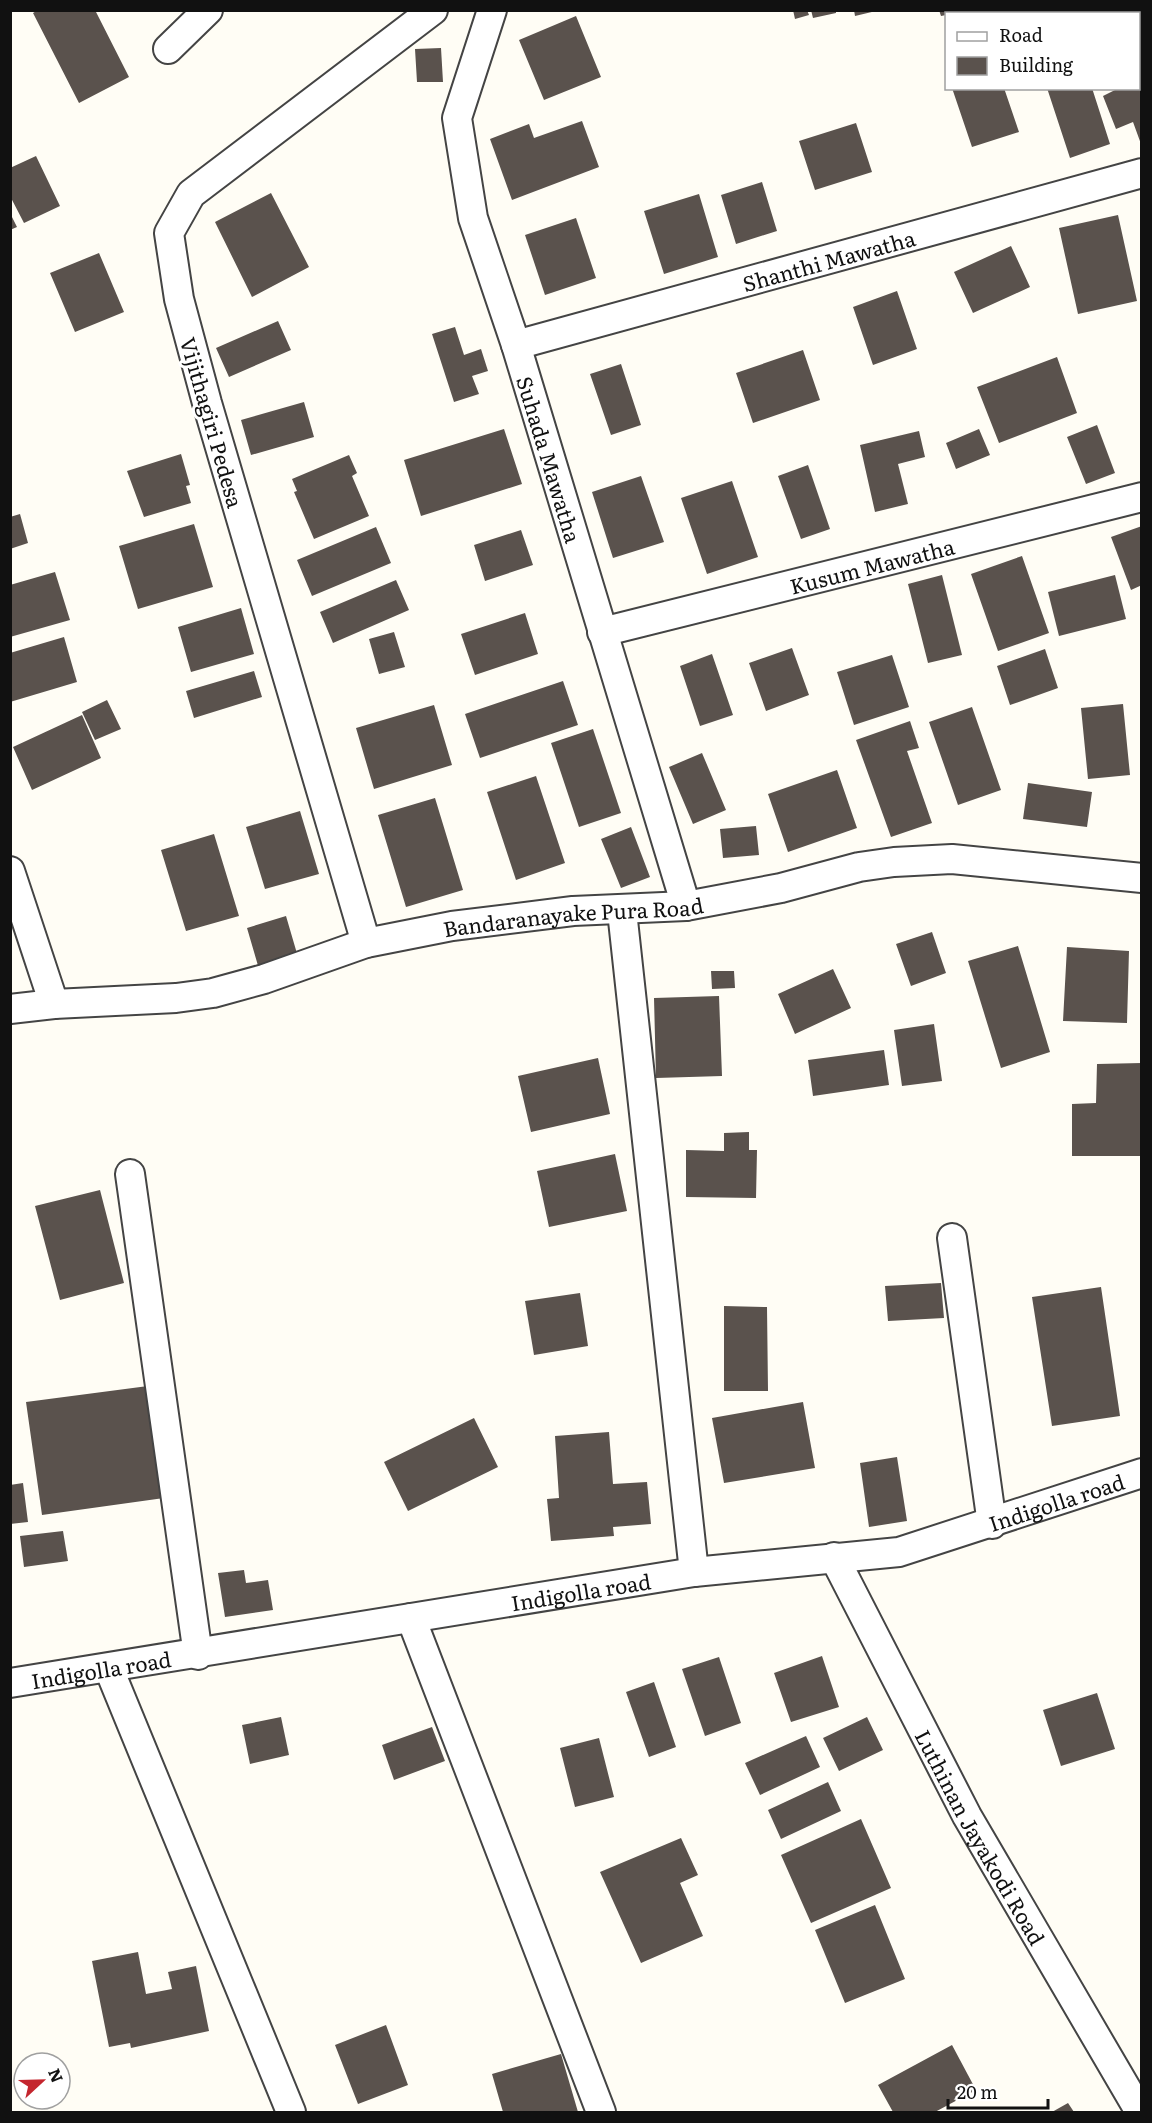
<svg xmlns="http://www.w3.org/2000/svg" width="1152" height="2123" viewBox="0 0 1152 2123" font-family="Literata,serif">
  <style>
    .building { fill: #5a524d }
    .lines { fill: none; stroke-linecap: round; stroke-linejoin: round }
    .street-casing { stroke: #444; stroke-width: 32 }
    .street { stroke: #fff; stroke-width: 28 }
    .labels { text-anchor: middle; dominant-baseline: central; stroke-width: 6; stroke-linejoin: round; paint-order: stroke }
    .street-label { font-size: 21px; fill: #111; stroke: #fff }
  </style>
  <rect width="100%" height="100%" fill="#fffdf5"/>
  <path class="building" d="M38 10H95L129 77 79 103 33 13Z
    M793 10H807L809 15 795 19Z
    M811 10H836V13L813 18Z
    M854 10H876V11L855 16Z
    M939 10H966V11L941 16Z
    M576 16 601 77 544 100 519 40Z
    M441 48 443 82H417L415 49Z
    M1142 77V144H1141L1133 122 1116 129 1103 96 1119 88H1138V78Z
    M952 88H1004L1019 132 972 147Z
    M1047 88H1092L1110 144 1070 158Z
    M582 121 599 167 512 200 490 139 529 124 534 138Z
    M856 123 872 172 815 190 799 141Z
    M36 156 60 206 24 223 10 196V168Z
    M762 182 777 231 736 244 721 195Z
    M271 193 309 267 252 297 215 222Z
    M699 194 718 257 664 274 644 211Z
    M10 213 17 227 10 230Z
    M1118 215 1137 301 1078 314 1059 228Z
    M576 218 596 278 545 295 525 235Z
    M1011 246 1030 287 973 313 954 272Z
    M99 253 124 312 75 332 50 273Z
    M897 291 917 349 873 365 853 307Z
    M278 321 291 350 229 377 216 348Z
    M455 327 464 355 481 349 488 371 472 376 479 394 454 402 432 334Z
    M803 350 820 400 753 423 736 373Z
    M1057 357 1077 413 999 443 977 387Z
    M621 364 641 425 611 435 590 374Z
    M304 402 314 437 251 455 241 420Z
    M1097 425 1115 473 1086 484 1067 437Z
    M504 429 522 484 421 516 404 460Z
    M979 429 990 455 956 469 946 443Z
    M919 431 925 457 898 464 908 504 875 512 860 445Z
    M181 454 190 485 186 486 191 503 144 517 127 471Z
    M349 455 357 473 352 476 369 516 314 539 294 492 297 491 292 479Z
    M808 465 830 529 801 539 778 476Z
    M641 476 664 542 613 558 592 492Z
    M732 481 758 557 707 574 681 498Z
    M20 514 28 543 10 549V517Z
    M194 524 213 587 138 609 119 546Z
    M1142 526V585L1131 590 1111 537Z
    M376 527 391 563 312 596 297 560Z
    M521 530 533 565 485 581 474 545Z
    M1022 556 1049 633 998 651 971 574Z
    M55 572 70 620 10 637V585Z
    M942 575 962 655 928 663 908 584Z
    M1115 575 1126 619 1059 636 1048 592Z
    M396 580 409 610 333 643 320 612Z
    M241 608 254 654 191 672 178 627Z
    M525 613 538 654 475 675 461 634Z
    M394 632 405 667 379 674 369 639Z
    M64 637 77 682 10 702V653Z
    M792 648 809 695 766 711 749 663Z
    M1045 649 1058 688 1010 705 997 666Z
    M712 654 733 715 700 726 680 666Z
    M892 655 909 707 854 725 837 672Z
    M254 671 262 697 194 718 186 691Z
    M563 681 578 725 480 758 465 714Z
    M107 700 121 729 95 740 82 712Z
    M1123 704 1130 775 1088 779 1081 708Z
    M434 705 452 765 374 789 356 728Z
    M972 707 1001 790 958 805 929 722Z
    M82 715 101 758 32 790 13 747Z
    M910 721 919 748 907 751 932 823 891 837 856 740Z
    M593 729 621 813 579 827 551 743Z
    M702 753 726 810 693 824 669 767Z
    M837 770 857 828 788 852 768 794Z
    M536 776 565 863 516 880 487 792Z
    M1028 783 1092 792 1087 827 1023 819Z
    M435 798 463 890 406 907 378 815Z
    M300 811 319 874 265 889 246 827Z
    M756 826 759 855 723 858 720 829Z
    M631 827 650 877 621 888 601 839Z
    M214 834 239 916 186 931 161 850Z
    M286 916 298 957 259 969 247 928Z
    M932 932 946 973 911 986 896 944Z
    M1018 946 1050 1052 1001 1068 968 961Z
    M1067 947 1129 951 1127 1023 1063 1021Z
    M833 969 851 1008 795 1034 778 994Z
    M711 971H734L735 988 712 989Z
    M719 996 722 1076 656 1078 654 998Z
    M934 1024 942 1081 902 1086 894 1030Z
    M884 1050 889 1085 813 1096 808 1060Z
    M598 1058 610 1114 531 1132 518 1076Z
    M1142 1063V1156H1072V1104L1096 1103 1097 1064Z
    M749 1132V1150H757L756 1198 686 1197V1150L724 1151V1133Z
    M615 1154 627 1211 549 1227 537 1171Z
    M100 1190 124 1283 60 1300 35 1206Z
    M941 1283 944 1318 888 1321 885 1286Z
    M1101 1287 1120 1416 1052 1426 1032 1297Z
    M580 1293 588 1346 534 1355 525 1301Z
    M724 1306 767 1307 768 1391H724Z
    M148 1386 164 1498 42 1515 26 1402Z
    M803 1402 815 1468 724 1483 712 1418Z
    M474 1418 498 1467 408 1511 384 1462Z
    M609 1432 613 1484 647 1482 651 1524 613 1527 614 1536 551 1541 547 1499 559 1498 555 1436Z
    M897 1457 907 1521 869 1527 860 1463Z
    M23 1483 28 1522 10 1524V1485Z
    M63 1531 68 1561 24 1567 20 1536Z
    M244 1570 246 1583 268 1580 273 1610 225 1617 218 1573Z
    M822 1656 839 1707 791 1722 774 1673Z
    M719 1657 741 1723 705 1736 682 1669Z
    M654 1682 676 1747 649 1757 626 1692Z
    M1097 1693 1115 1749 1061 1766 1043 1710Z
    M281 1717 289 1755 250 1764 242 1725Z
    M867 1717 883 1750 839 1771 823 1738Z
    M432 1727 445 1761 394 1780 382 1745Z
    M806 1736 820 1767 760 1795 745 1763Z
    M599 1738 614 1797 575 1807 560 1748Z
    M828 1782 841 1811 781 1839 768 1810Z
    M861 1819 891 1888 811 1923 781 1855Z
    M681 1838 698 1875 680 1883 703 1936 641 1963 600 1872Z
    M875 1905 905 1979 845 2003 815 1930Z
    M138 1952 146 1994 172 1989 168 1972 196 1966 209 2031 131 2048 130 2043 109 2047 92 1961Z
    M386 2025 408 2085 358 2104 335 2045Z
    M952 2045 976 2090 935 2112H893L878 2085Z
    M561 2054 578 2112H503L492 2074Z
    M1068 2103 1074 2112H1052Z"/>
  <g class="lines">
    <g class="street-casing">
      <g id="street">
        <path id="s1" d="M492 10 457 118 473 218 516 345 686 906"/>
        <path d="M168 49 208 10"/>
        <path id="s2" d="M516 345 1142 173"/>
        <path id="s3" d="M602 632 1142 497"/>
        <path d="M10 871 54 1004"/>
        <path d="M622 911 694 1572"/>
        <path d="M366 943 207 403 179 299 169 233 191 194 433 10"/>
        <path id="s4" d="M10 1009 54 1004 176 998 213 993 264 979 366 943 452 926 573 911 686 906 781 888 859 867 894 862 952 859 1142 878"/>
        <path d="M130 1174 198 1655"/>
        <path d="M952 1238 992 1524"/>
        <path id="s5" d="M834 1557 967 1816 1140 2112"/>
        <path d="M411 1618 601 2112"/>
        <path d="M109 1669 291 2112"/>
        <path id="s6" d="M10 1683 694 1572 899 1552 1142 1473"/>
      </g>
    </g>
    <use href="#street" class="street"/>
  </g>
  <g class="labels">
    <g class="street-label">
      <text stroke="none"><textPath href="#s2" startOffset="324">Shanthi Mawatha</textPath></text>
      <text transform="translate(213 422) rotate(74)">Vijithagiri Pedesa</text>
      <text stroke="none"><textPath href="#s1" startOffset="468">Suhada Mawatha</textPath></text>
      <text stroke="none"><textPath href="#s3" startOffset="278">Kusum Mawatha</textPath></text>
      <text stroke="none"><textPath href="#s4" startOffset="574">Bandaranayake Pura Road</textPath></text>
      <text stroke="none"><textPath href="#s6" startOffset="1064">Indigolla road</textPath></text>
      <text stroke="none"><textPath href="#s6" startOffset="578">Indigolla road</textPath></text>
      <text stroke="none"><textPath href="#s6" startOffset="92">Indigolla road</textPath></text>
      <text stroke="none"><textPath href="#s5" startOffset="316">Luthinan Jayakodi Road</textPath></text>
    </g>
  </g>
  <rect width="1152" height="2123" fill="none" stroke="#111111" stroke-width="24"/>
  <rect x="945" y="12" width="195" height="78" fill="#ffffff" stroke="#a0a0a0" stroke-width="1.5"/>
  <rect x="957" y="32" width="30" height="9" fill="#ffffff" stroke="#a0a0a0" stroke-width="1.5"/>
  <text x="999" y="42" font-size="18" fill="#111111">Road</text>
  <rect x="957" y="57" width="30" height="18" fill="#5a524d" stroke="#a0a0a0" stroke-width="1.5"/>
  <text x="999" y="72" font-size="18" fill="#111111">Building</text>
  <g transform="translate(42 2081) rotate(68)"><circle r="28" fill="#ffffff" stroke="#a0a0a0" stroke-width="1.5"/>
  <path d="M0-4.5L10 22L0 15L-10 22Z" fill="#c4262e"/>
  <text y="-9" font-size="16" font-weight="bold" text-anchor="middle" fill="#111111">N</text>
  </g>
  <path d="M948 2099v9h100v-9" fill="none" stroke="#111111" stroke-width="3"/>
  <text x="957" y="2099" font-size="18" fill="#111111" stroke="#ffffff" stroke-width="4.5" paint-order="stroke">20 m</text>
</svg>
